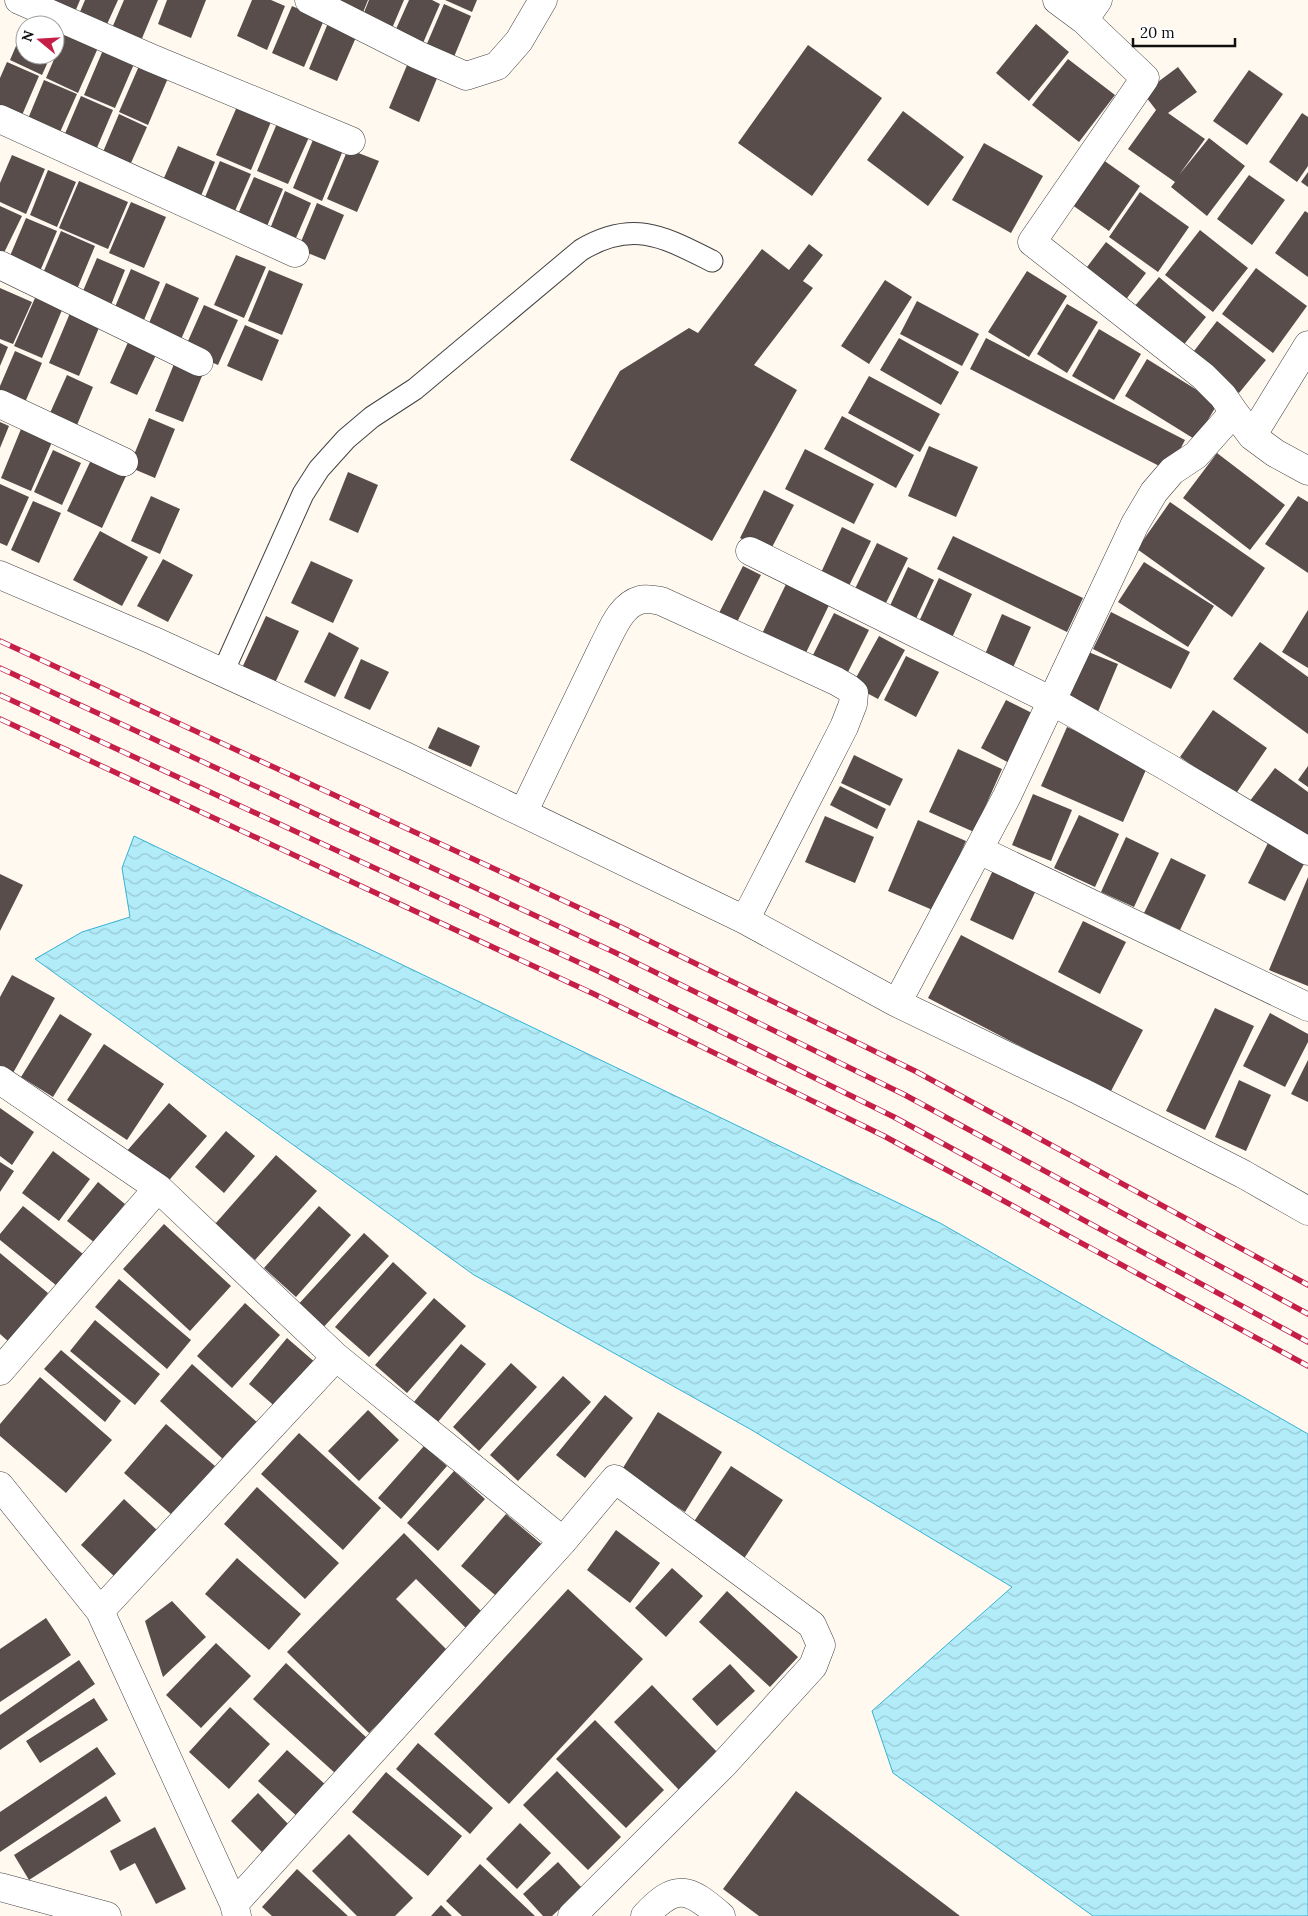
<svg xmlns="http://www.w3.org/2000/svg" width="1308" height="1916" viewBox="0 0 1308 1916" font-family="Lora,serif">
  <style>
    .water { fill: url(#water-waves); stroke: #35b2d4 }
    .building { fill: #584d4a }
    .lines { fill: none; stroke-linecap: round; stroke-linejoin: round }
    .lane-casing { stroke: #424242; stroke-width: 23 }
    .street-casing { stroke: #424242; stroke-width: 29 }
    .lane { stroke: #fff; stroke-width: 21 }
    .street { stroke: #fff; stroke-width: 28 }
    .rail-casing { stroke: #c61f47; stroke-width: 5.5 }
    .rail { stroke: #fff; stroke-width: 4; stroke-dasharray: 11; stroke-linecap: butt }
  </style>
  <defs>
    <pattern id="water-waves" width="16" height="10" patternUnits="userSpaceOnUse" patternTransform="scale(1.25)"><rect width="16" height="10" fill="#b2ecf9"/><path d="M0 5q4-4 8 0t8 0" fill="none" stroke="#98c9d4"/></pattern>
  </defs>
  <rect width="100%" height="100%" fill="#fff9f0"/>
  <path class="water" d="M134 836 940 1223 1308 1434V1916H1093L893 1773 872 1711 1012 1587 750 1429 474 1275 35 959 82 932 130 917 122 868Z"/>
  <path class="building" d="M44 0H80L72 19Z
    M85 0H118L103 33 77 19Z
    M124 0H158L138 48 109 35Z
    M167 0H206L191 38 158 24Z
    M252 0H271L285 6 267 50 237 36Z
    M335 0H368L360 20Z
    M369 0H404L390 33 361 20Z
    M409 0H432L440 4 420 50 392 38Z
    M445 0H477L472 12Z
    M444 4 471 16 451 64 423 53Z
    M292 6 324 20 304 67 272 53Z
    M31 11 63 25 55 45V25H25V55H51L42 75 10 60Z
    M328 23 357 35 337 81 309 69Z
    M1036 24 1069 52 1029 101 996 73Z
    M68 27 101 41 78 93 46 78Z
    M106 43 137 57 115 108 84 95Z
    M808 45 882 98 812 196 738 143Z
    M410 58 440 71 419 122 389 108Z
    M142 59 171 71 148 125 119 112Z
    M1068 59 1115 95 1079 142 1032 105Z
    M7 62 39 76 19 122 0 114V78Z
    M1178 67 1197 92 1168 113 1205 139 1179 175 1209 138 1245 166 1207 216 1171 187 1175 182 1128 149 1156 110 1143 93Z
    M1249 70 1283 94 1247 145 1213 121Z
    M44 80 77 94 57 139 25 126Z
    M81 96 113 110 93 157 61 143Z
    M239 102 273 117 251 170 216 155Z
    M903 111 964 157 928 206 867 160Z
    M1302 113 1308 117V166L1297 182 1269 162Z
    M119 114 147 127 127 172 100 159Z
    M278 121 310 135 288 184 257 171Z
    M315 135 344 148 322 201 293 188Z
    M984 143 1043 176 1011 233 952 200Z
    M178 146 215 162 198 203 160 187Z
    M348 149 379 161 357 212 327 199Z
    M12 155 45 169 26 214 0 202V183Z
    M1099 157 1140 186 1109 231 1068 202Z
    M220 161 251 174 231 220 201 207Z
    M48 170 76 182 57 227 30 215Z
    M1308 172V187L1301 182Z
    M1249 175 1285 200 1252 245 1217 219Z
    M254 177 283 189 264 233 235 221Z
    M79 181 128 202 108 249 59 228Z
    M285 191 311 203 293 245 268 234Z
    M1140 192 1189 227 1158 272 1109 237Z
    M131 202 166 217 144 268 109 253Z
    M317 203 344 215 325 260 298 249Z
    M0 206 22 216 0 261Z
    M1305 211 1308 213V277L1275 253Z
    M26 218 57 231 38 276 7 263Z
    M1200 230 1248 268 1213 312 1165 275Z
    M61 231 95 246 75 294 40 280Z
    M1106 242 1146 273 1124 302 1084 271Z
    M809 244 823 255 803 281 813 288 754 365 797 390 712 541 570 460 620 371 689 328 698 333 762 249 789 270Z
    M236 255 266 267 244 318 214 305Z
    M97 258 125 270 109 310 80 298Z
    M1256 268 1307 306 1273 353 1222 314Z
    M131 269 160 282 141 327 112 314Z
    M269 270 303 284 282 335 248 321Z
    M1027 271 1067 296 1029 357 988 332Z
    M1159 277 1206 317 1182 347 1134 307Z
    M885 280 912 297 869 364 841 346Z
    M166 283 199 298 179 344 146 330Z
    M0 288 32 302 13 344 0 339Z
    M35 298 62 310 42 358 14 346Z
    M917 301 979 334 962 366 900 334Z
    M1067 304 1098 322 1067 373 1037 354Z
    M204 305 238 320 218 365 184 350Z
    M73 306 103 318 79 376 49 363Z
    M1217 321 1266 360 1239 393 1191 355Z
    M245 325 279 340 262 381 227 366Z
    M1099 329 1141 354 1114 400 1072 376Z
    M899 338 959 372 941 405 880 370Z
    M986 338 1185 440 1169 471 970 369Z
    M129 340 157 353 137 395 110 383Z
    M0 343 8 347 0 366Z
    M15 351 42 363 23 407 0 398V386Z
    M1147 359 1218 403 1196 440 1125 396Z
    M174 364 202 376 183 422 155 411Z
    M67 375 93 387 77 425 50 413Z
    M869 376 940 414 920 452 848 413Z
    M842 416 914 455 896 488 824 449Z
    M149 418 175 429 155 478 129 467Z
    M0 422 9 426 0 448Z
    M21 429 52 442 31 491 1 478Z
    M929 446 978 467 956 517 908 496Z
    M805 449 874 484 854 524 785 489Z
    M53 450 81 463 62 505 34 492Z
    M1217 453 1285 505 1250 550 1183 498Z
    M91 460 126 476 102 528 67 511Z
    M348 472 378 485 358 533 329 520Z
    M0 484 29 497 7 546 0 543Z
    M764 490 794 505 769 553 740 538Z
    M151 496 180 509 160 554 131 541Z
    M1298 496 1308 502V573L1265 544Z
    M33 501 61 513 39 563 11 550Z
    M1170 502 1265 568 1232 617 1137 549Z
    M842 527 871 541 847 590 819 577Z
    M100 531 148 557 122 606 73 580Z
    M953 536 1083 598 1067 632 937 569Z
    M877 543 908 558 883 609 852 595Z
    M163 559 193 575 168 622 137 606Z
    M311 561 353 580 333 623 291 603Z
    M1144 562 1214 606 1188 647 1118 602Z
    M743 566 761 575 735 626 717 617Z
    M908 567 934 580 914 623 888 610Z
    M939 578 972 594 950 642 917 626Z
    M788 580 831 601 802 661 759 640Z
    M1308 610V668L1282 652Z
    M1111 612 1190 652 1171 689 1093 649Z
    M834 613 869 630 844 680 809 663Z
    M1002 614 1031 627 1011 672 983 659Z
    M266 616 299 631 275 683 242 668Z
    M329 632 359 648 335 697 304 682Z
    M879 636 905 650 878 699 852 685Z
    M1260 642 1308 677V734L1233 679Z
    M1086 651 1118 664 1097 714 1066 701Z
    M906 656 939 672 916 717 884 700Z
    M361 659 389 672 370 710 344 698Z
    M1006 700 1038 716 1013 765 981 748Z
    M1213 710 1267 748 1235 795 1180 757Z
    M438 727 480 746 471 767 428 748Z
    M1067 727 1149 763 1123 822 1041 786Z
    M958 749 1002 769 974 832 929 812Z
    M854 755 903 779 890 806 841 783Z
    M1308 766V787L1298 780Z
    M1275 768 1308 792V838L1246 806Z
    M840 786 886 809 877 829 830 805Z
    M1033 794 1072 810 1051 861 1012 845Z
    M1079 815 1119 834 1095 887 1054 868Z
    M825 816 874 837 855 883 805 862Z
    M918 820 966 841 935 911 888 891Z
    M1126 837 1159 853 1134 907 1101 892Z
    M1269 841 1306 860 1285 901 1248 883Z
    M1171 858 1206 875 1180 930 1144 913Z
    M994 868 1037 888 1013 940 970 920Z
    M0 874 23 885 0 931Z
    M1308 877V986L1269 970Z
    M1083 921 1126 942 1100 994 1058 972Z
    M961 935 1143 1030 1110 1093 928 998Z
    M12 975 55 998 13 1073 0 1066V997Z
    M1215 1008 1254 1026 1205 1130 1166 1111Z
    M1270 1013 1308 1034V1042L1285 1087 1243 1066Z
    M60 1014 92 1034 53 1097 21 1077Z
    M104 1044 164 1084 127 1140 67 1100Z
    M1308 1060V1102L1291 1094Z
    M1239 1080 1271 1095 1246 1151 1215 1137Z
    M169 1103 207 1136 165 1185 126 1152Z
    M0 1108 34 1132 12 1165 0 1156Z
    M226 1131 255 1156 224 1193 195 1167Z
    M53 1151 90 1179 59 1221 22 1193Z
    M276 1155 317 1191 255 1260 215 1224Z
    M0 1162 14 1171 0 1192Z
    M98 1182 125 1204 95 1243 67 1221Z
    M23 1206 88 1258 62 1290 0 1240V1234Z
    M319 1206 351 1235 296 1297 264 1268Z
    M164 1224 231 1286 190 1331 123 1269Z
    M364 1233 389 1256 320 1331 295 1308Z
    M0 1253 48 1293 9 1342 0 1334Z
    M393 1262 427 1293 369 1357 335 1327Z
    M119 1279 191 1340 167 1369 95 1307Z
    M434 1298 466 1326 407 1393 375 1365Z
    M245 1303 280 1335 232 1388 197 1356Z
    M95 1320 160 1374 135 1405 70 1351Z
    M287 1338 317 1364 278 1409 249 1384Z
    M461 1344 486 1364 438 1422 414 1402Z
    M61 1350 121 1401 105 1422 44 1369Z
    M511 1363 537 1387 479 1451 453 1427Z
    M192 1364 259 1424 225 1461 160 1401Z
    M563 1376 591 1402 518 1481 490 1455Z
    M40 1377 112 1440 66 1493 0 1436V1424Z
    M605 1395 633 1418 585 1478 556 1455Z
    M368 1410 399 1440 359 1481 328 1451Z
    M658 1412 722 1452 685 1512 621 1471Z
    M166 1424 215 1466 172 1515 124 1473Z
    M299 1433 381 1508 343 1550 261 1474Z
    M424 1446 447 1466 401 1519 378 1498Z
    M731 1466 783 1500 743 1560 691 1526Z
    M454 1471 485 1499 438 1551 407 1523Z
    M257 1487 339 1563 305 1599 224 1524Z
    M124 1499 159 1532 116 1578 81 1545Z
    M506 1514 546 1548 501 1600 461 1566Z
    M616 1530 660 1563 630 1603 587 1570Z
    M404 1533 485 1615 469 1631 416 1579 396 1599 449 1652 369 1733 287 1652Z
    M237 1558 301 1614 269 1650 205 1594Z
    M672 1568 703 1596 666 1637 635 1608Z
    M568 1589 643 1659 509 1804 434 1734Z
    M727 1591 798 1657 770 1687 699 1622Z
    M172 1601 206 1637 163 1677 145 1621Z
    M46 1618 71 1655 0 1702V1649Z
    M216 1643 251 1676 201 1728 166 1695Z
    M79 1660 95 1684 0 1750V1715Z
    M286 1663 367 1738 335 1773 253 1699Z
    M730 1664 755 1691 717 1726 692 1699Z
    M652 1685 718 1753 679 1790 614 1722Z
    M94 1698 108 1720 40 1763 26 1741Z
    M230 1707 270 1744 229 1789 189 1752Z
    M595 1720 664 1790 626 1828 556 1759Z
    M418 1743 493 1808 470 1834 396 1769Z
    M97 1747 116 1774 0 1852V1812Z
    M287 1750 327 1786 299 1818 258 1781Z
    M557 1771 621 1837 588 1870 523 1805Z
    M386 1772 462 1836 428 1876 352 1812Z
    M796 1791 960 1916H759L723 1889Z
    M258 1793 291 1827 264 1854 231 1821Z
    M106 1796 121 1821 29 1880 14 1855Z
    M520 1823 551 1853 517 1889 486 1859Z
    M155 1827 186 1889 156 1904 135 1863 120 1871 110 1851Z
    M349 1834 413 1898 395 1916H357L312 1871Z
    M558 1862 582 1888 552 1916H543L523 1894Z
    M480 1864 535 1916H462L446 1901Z
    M297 1869 348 1916H272L262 1907Z
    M441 1905 452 1916H431Z"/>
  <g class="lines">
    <g class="lane-casing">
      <path id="lane" d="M223 672 303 494 319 469 346 439 372 417 415 389 581 250C633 219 664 237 712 261"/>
    </g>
    <g class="street-casing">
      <path id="street" d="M19 0 151 58 351 141
        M309 0 418 55 466 76 497 66 519 41 543 0
        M1057 0 1084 20 1145 78 1032 242 1203 376 1223 396 1234 412
        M1084 20 1098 0
        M0 119 295 253
        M0 265 199 362
        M0 404 124 462
        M1252 436 1308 345
        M750 551 1052 701 1169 768 1308 851
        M0 575 152 640 405 756 745 920 897 1003 1080 1091 1243 1174 1308 1211
        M523 813 603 647C612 630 621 605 640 600 646 598 655 600 661 601L836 681 848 688 854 693 853 704 844 727 745 920
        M979 850 1308 1007
        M897 1003 1007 796 1135 524 1154 492 1172 471 1196 455 1234 412 1252 436 1275 453 1308 471
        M0 1080 158 1188 336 1357 563 1541
        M0 1371 158 1188
        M0 1486 100 1611 234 1904 237 1916
        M100 1611 336 1357
        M0 1887 107 1916
        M234 1904 563 1541 615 1479 812 1625 821 1645 813 1666 724 1764 572 1916
        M645 1916C676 1882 689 1888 721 1916"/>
    </g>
    <use href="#lane" class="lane"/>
    <use href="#street" class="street"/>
    <g class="rail-casing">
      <path id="rail" d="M0 641 625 929 917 1072 1308 1285
        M0 668 614 952 905 1095 1308 1314
        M0 695 604 974 894 1117 1308 1342
        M0 719 594 994 884 1136 1308 1366"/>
    </g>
    <use href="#rail" class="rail"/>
  </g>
  <g transform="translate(40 40) rotate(288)"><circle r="24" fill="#ffffff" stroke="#9f9f9f"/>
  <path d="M0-4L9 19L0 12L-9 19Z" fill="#c61f47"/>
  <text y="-8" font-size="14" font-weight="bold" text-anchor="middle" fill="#0f0f0f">N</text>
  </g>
  <path d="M1133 38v8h102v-8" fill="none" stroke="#0f0f0f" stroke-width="2.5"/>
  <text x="1140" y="38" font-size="15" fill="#0f0f0f" stroke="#ffffff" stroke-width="4" paint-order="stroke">20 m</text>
</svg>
